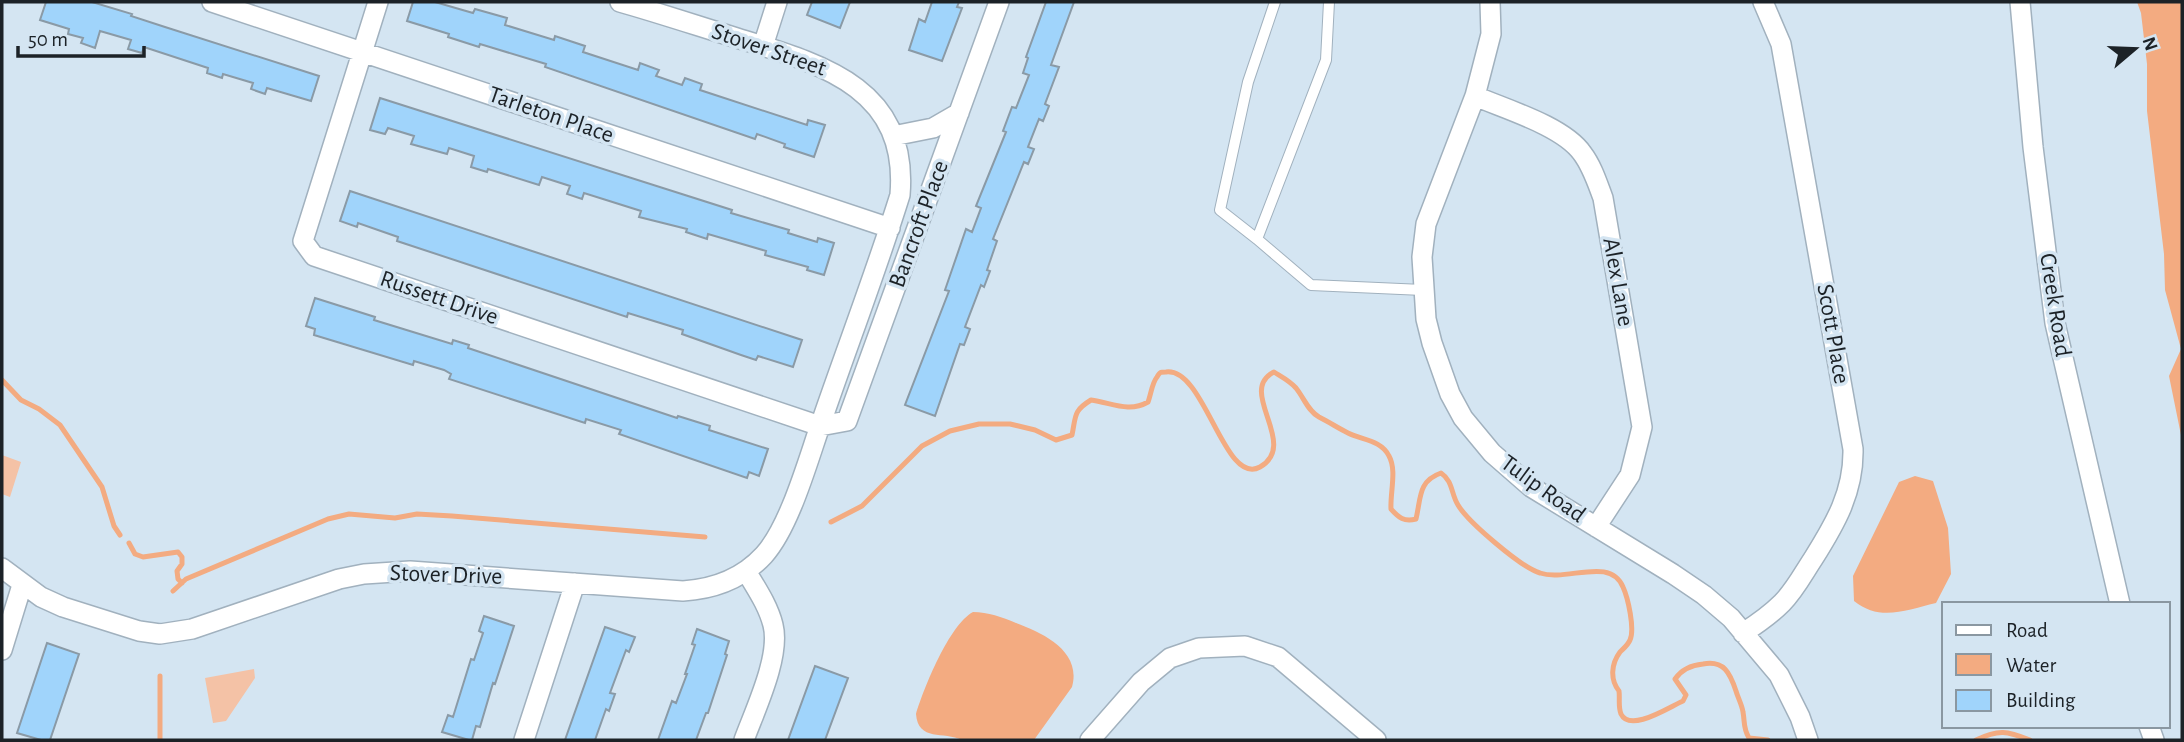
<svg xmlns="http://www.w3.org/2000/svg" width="2184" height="742" viewBox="0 0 2184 742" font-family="'Alegreya Sans',sans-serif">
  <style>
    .green { fill: #f4c2a6 }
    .water { fill: #f3ab81 }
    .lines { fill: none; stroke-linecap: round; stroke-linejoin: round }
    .stream { stroke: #f3ab81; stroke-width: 5 }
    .building { fill: #a0d4fb; stroke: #8a9aa6; stroke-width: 2 }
    .lane-casing { stroke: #a1b1be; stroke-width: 12 }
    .street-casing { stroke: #a1b1be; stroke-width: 22 }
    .lane { stroke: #fff; stroke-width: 10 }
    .street { stroke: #fff; stroke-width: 19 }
    .labels { text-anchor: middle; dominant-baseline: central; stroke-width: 7; stroke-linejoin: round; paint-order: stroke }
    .street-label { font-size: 24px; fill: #1c2227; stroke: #d4e5f2 }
  </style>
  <rect width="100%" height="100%" fill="#d4e5f2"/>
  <path class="green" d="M2 455 21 462 10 497 2 494Z
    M254 669 255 678 226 721 213 723 205 678Z"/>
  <path class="water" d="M2137 2H2182V440L2169 376 2181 349 2165 290 2164 254 2147 111V64L2141 13Z
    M1915 476 1933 481 1948 528 1951 574 1936 603C1906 610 1880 622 1854 601L1853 576 1899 482Z
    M973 612C988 612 1002 617 1016 623 1043 633 1082 651 1072 687L1034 740H962C944 731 918 742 916 714 924 688 949 625 973 612Z"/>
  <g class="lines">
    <path class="stream" d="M2 380 21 400 39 409 60 425 102 487 114 526 120 535
      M831 522 862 506 922 446 950 431 979 424H1010L1035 430 1056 440 1072 435C1076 416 1073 411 1091 400 1112 403 1129 413 1148 402 1151 394 1152 383 1157 377 1160 372 1160 372 1166 372 1205 367 1224 487 1260 467 1300 444 1236 391 1274 372 1282 377 1290 381 1296 388 1304 398 1308 411 1319 417 1329 422 1338 428 1348 433 1362 440 1381 440 1389 456 1397 470 1390 493 1391 509 1399 518 1404 522 1416 519 1421 498 1418 481 1441 473 1453 481 1451 494 1458 505 1468 522 1522 568 1540 573 1567 582 1610 556 1623 587 1628 598 1635 629 1630 640 1628 645 1624 648 1620 652 1611 664 1610 680 1619 691 1620 699 1618 707 1621 714 1630 733 1669 707 1683 701L1686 695 1675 679C1682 669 1692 665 1703 664 1724 660 1730 673 1736 691 1738 698 1742 705 1743 712 1745 723 1743 728 1749 738L1768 740
      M129 543 135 554 143 557 178 552 182 557V564L177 571 178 579 182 583
      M173 591 186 579 328 519 349 514 395 518 417 514 452 516 705 537
      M160 740V676
      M1976 740C1999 729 2007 731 2030 740"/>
  </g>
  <path class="building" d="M46 2H92L132 14 131 16 165 27 319 76 311 101 267 88 265 94 251 89 253 83 223 74 222 78 207 73 208 68 144 47 142 53 128 49 131 40 100 31 95 48 81 43 83 38 68 34 69 29 40 20Z
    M413 2H435L473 13 475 9 507 18 505 25 554 40 555 36 585 46 583 52 638 70 640 63 659 70 656 76 682 85 685 78 702 84 700 90 807 125 808 120 825 125 814 157 784 147 785 144 757 134 755 139 545 67 546 64 480 44 479 47 448 37 449 34 407 21Z
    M812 2H850L840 28 807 15Z
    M932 2H959L957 7 962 8 942 61 909 50 919 19 925 22Z
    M1046 2H1074L1051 65 1059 67 1045 104 1049 106 1043 121 1039 119 1028 147 1034 149 1028 164 1024 162 993 239 997 241 987 270 990 271 984 287 981 285 965 327 970 329 964 345 960 344 935 416 905 405 949 291 945 290 966 229 972 232 981 208 976 206 1006 132 1003 131 1012 107 1016 108 1029 75 1023 73 1028 58 1026 57Z
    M380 98 732 210 731 213 789 230 788 233 817 242 818 238 834 243 824 275 807 270 808 267 765 255 766 251 708 234 707 239 686 232 687 229 639 217 641 211 584 193 582 199 567 194 570 186 542 177 539 185 488 169 487 172 471 167 474 156 449 148 447 154 411 144 414 136 388 128 385 134 370 130Z
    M350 191 802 340 793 367 758 356 756 360 741 355 682 334 683 330 628 313 627 317 397 241 398 237 358 223 357 227 340 221Z
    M315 298 375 317 374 320 452 344 453 340 469 345 468 348 677 418 678 416 710 426 709 430 768 449 759 476 749 472 747 478 619 434 621 430 586 419 585 423 449 379 451 374 444 370 414 361 413 365 314 335 315 329 306 326Z
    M484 616 514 626 495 684 493 683 480 727 476 726 472 740H469L442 732 448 715 453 717 471 659 474 660 483 633 479 631Z
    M605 627 635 637 629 652 626 650 610 693 615 694 609 711 606 709 595 740H565Z
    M697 629 729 641 725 654 727 655 708 713H706L696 740H658L672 701 676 703 687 674H685L695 645 692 644Z
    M47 643 79 654 50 740H41L17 733Z
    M815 666 848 678 825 740H788Z"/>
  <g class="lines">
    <g class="lane-casing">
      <path id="lane" d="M1329 2 1326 60 1257 239 1311 285 1423 290
        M1257 239 1220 210 1248 82 1275 2"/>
    </g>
    <g class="street-casing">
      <path id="street" d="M212 2 890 228
        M378 2 303 241 314 256 820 426 847 421 999 2
        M1490 2 1491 34 1475 96 1426 224 1422 257 1426 319 1432 343 1450 394 1463 418 1492 453 1531 487 1673 574 1704 595 1731 618 1779 675 1800 717 1808 740
        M2020 2 2033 147 2055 323 2120 604
        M763 46 777 2
        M1475 96C1505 109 1563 126 1582 153 1592 166 1597 182 1603 198L1642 427 1630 475 1596 527
        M893 136 933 128 959 113
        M2 568 41 597 63 607 139 631 160 634 192 629 339 579 364 574 410 571 683 591C715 589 742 579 764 555 790 526 808 460 821 423 847 347 876 272 900 195 909 87 821 64 737 38 698 26 659 13 620 2
        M1743 633C1757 624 1770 615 1782 603 1795 590 1803 574 1813 559 1835 524 1854 492 1853 449L1781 44 1763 2
        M2 650 22 585
        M2149 726 2154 740
        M524 740 575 583
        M744 740C755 710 781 656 773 625 768 605 756 588 746 571
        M1090 740 1141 682 1170 658 1199 648 1245 646 1278 657 1376 740"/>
    </g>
    <use href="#lane" class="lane"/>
    <use href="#street" class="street"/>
  </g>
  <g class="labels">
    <g class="street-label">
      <text transform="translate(769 50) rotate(19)">Stover Street</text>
      <text transform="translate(551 115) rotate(19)">Tarleton Place</text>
      <text transform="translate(919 224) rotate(-70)">Bancroft Place</text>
      <text transform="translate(1618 282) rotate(80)">Alex Lane</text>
      <text transform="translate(439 298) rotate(19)">Russett Drive</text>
      <text transform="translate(2055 305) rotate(81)">Creek Road</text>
      <text transform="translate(1833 334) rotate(80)">Scott Place</text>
      <text transform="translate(1543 489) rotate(36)">Tulip Road</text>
      <text transform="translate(446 575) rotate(2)">Stover Drive</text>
    </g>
  </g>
  <rect width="2184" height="742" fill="none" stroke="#1c2227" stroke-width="7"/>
  <rect x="1942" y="602" width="228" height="126" fill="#d4e5f2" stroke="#8a97a1" stroke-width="2"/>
  <rect x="1956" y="625" width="35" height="10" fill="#ffffff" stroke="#8a97a1" stroke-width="2"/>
  <text x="2006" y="637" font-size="21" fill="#1c2227">Road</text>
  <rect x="1956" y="654" width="35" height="21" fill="#f3ab81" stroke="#8a97a1" stroke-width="2"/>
  <text x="2006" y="672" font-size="21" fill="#1c2227">Water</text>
  <rect x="1956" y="690" width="35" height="21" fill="#a0d4fb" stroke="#8a97a1" stroke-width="2"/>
  <text x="2006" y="707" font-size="21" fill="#1c2227">Building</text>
  <g transform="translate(2135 49) rotate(71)" stroke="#d4e5f2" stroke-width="5" paint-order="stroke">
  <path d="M0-5L12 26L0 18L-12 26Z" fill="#1c2227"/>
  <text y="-10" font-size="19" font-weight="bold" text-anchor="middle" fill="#1c2227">N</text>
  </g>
  <path d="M18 46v10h126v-10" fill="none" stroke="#1c2227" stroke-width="3.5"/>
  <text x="28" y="46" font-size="21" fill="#1c2227" stroke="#d4e5f2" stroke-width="5" paint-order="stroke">50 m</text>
</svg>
